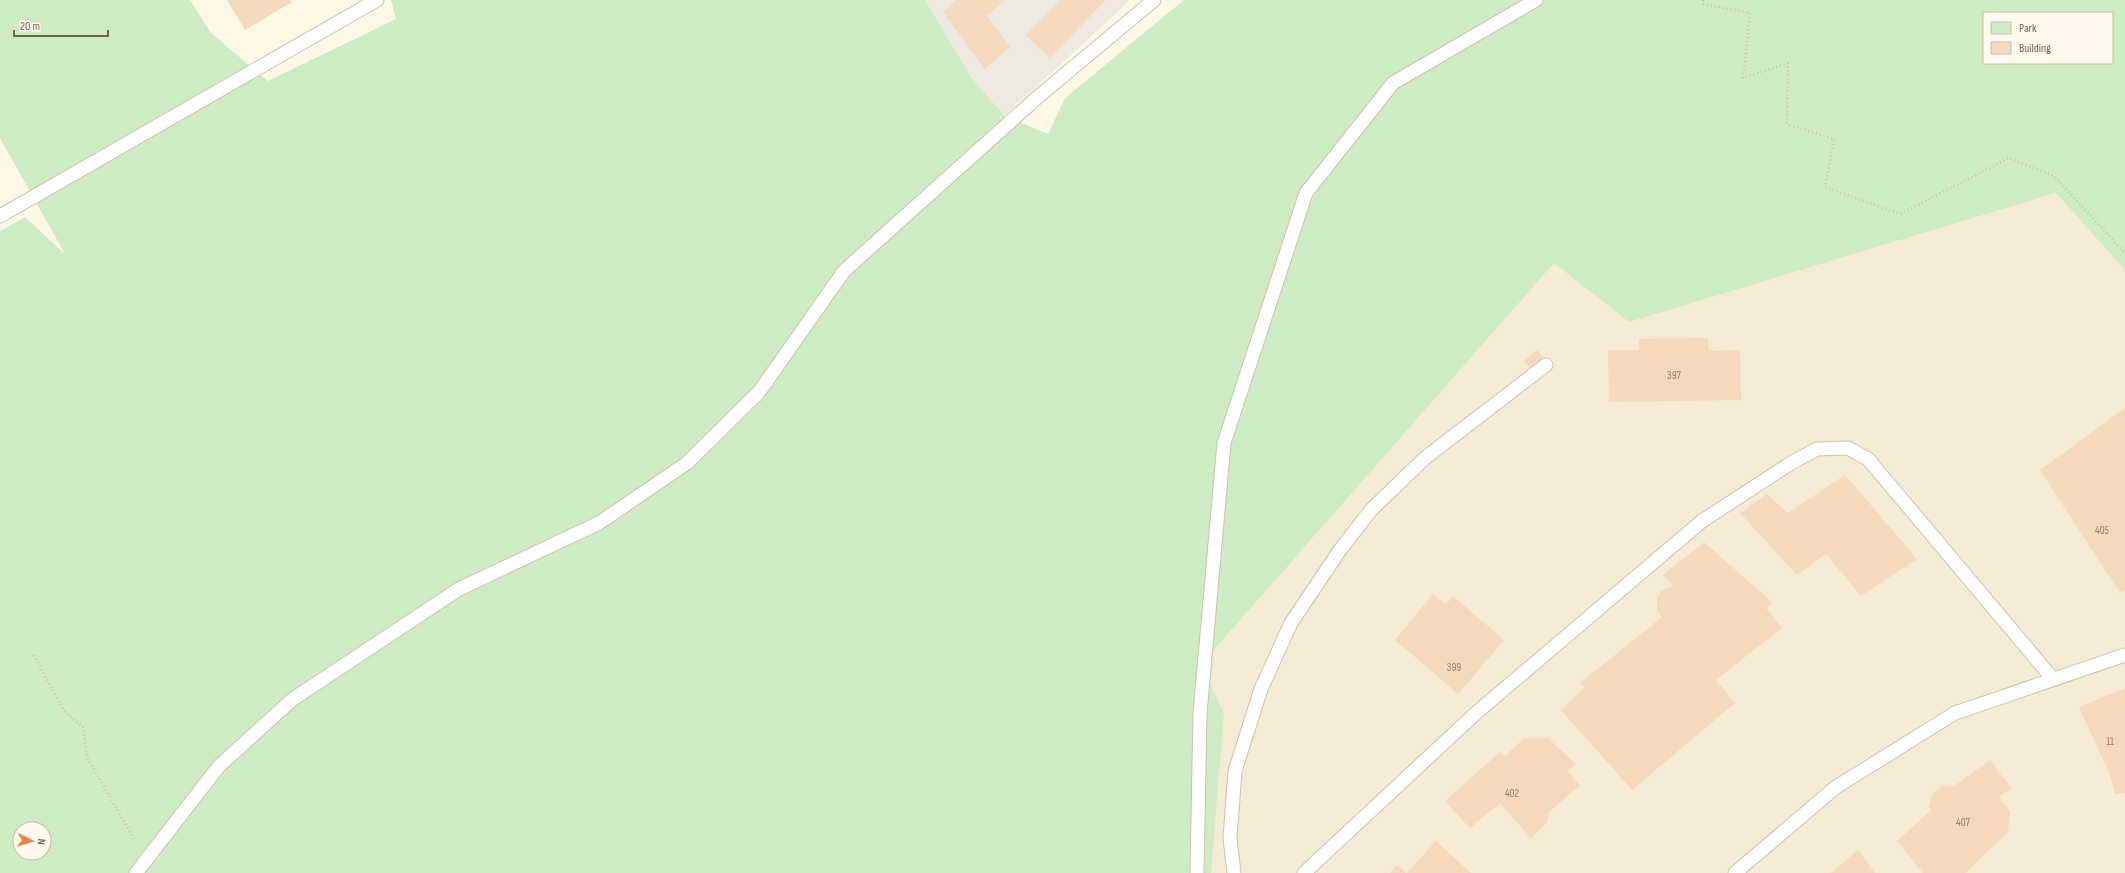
<svg xmlns="http://www.w3.org/2000/svg" width="2125" height="873" viewBox="0 0 2125 873" font-family="'Sofia Sans Condensed',sans-serif">
  <style>
    .residential { fill: #f5ead3 }
    .industrial { fill: #ede8e0 }
    .green { fill: #ceecc3; fill-rule: evenodd }
    .building { fill: #f4d9bc }
    .lines { fill: none; stroke-linecap: round; stroke-linejoin: round }
    .service-casing { stroke: #d0c0ab; stroke-width: 15 }
    .path { stroke: #d9bd9e; stroke-width: 2.5; stroke-dasharray: 1 3; stroke-linecap: butt }
    .service { stroke: #fff; stroke-width: 13 }
    .labels { text-anchor: middle; dominant-baseline: central; stroke-width: 4; stroke-linejoin: round; paint-order: stroke }
    .number-label { font-size: 11px; fill: #977e66 }
  </style>
  <rect width="100%" height="100%" fill="#fdf7e5"/>
  <path class="residential" d="M2057 193 2125 270V873H1211L1224 714 1211 685 1213 651 1554 262 1629 322Z"/>
  <path class="industrial" d="M925 0H1130L1005 116 971 77Z"/>
  <path class="green" d="M0 0H190L211 33 268 81 396 19 391 0H925L971 77 1005 116 1048 134 1065 98 1184 0H2125V270L2056 193 1629 322 1554 263 1213 651 1211 685 1224 714 1211 873H0V231L25 217 65 254 0 138ZM1984 13H2112V63H1984ZM20 829H44V853H20Z"/>
  <path class="building" d="M227 0H291L292 2 245 30Z
    M956 0H1005L987 16 1010 47 985 69 943 12Z
    M1060 0H1106L1050 58 1026 35Z
    M1708 338 1709 351 1740 350 1741 400 1609 402 1608 350H1639V339Z
    M1537 350 1545 360 1533 371 1524 361Z
    M2125 408V590L2120 593 2040 470Z
    M1845 475 1917 559 1861 596 1826 554 1797 575 1740 513 1767 494 1788 513Z
    M1704 542 1773 603 1766 608 1782 628 1716 680 1735 703 1632 790 1561 710 1585 687 1580 683 1662 617 1657 609V600L1661 591 1674 586 1663 575Z
    M1433 594 1446 605 1453 596 1504 640 1458 694 1395 640Z
    M2125 688V793L2115 794 2110 775 2079 707Z
    M1548 738 1576 764 1567 771 1580 785 1548 813V821L1531 838 1500 803 1470 828 1445 801 1500 752 1505 756 1523 739Z
    M1990 760 2011 788 1999 797 2010 812 2008 832 1965 873H1923L1897 841 1931 810 1929 807 1932 795 1942 786 1953 787Z
    M1436 841 1471 873H1407Z
    M1858 850 1875 873H1831Z
    M1397 865 1406 873H1390Z"/>
  <g class="lines">
    <g class="service-casing">
      <path id="service" d="M0 216 377 0
        M136 873 219 766 293 699 459 589 599 523 687 463 759 392 844 271 1039 96 1154 0
        M1197 873 1200 713 1224 443 1306 193 1393 83 1536 0
        M1234 873 1230 838 1235 771 1261 689 1291 623 1340 550 1371 510 1425 458 1546 365
        M1304 873 1476 713 1702 521 1791 463 1817 449 1848 448 1868 459 2053 679
        M1735 873 1836 787 1955 713 2125 655"/>
    </g>
    <path class="path" d="M1703 0V4L1750 13 1743 78 1788 63 1787 124 1834 139 1825 187 1900 214 2009 158 2054 176 2125 253
      M34 655 64 711 83 727 87 757 134 839"/>
    <use href="#service" class="service"/>
  </g>
  <g class="labels">
    <g class="number-label">
      <text x="1674" y="375">397</text>
      <text x="2102" y="530">405</text>
      <text x="1454" y="667">399</text>
      <text x="2110" y="741">11</text>
      <text x="1512" y="793">402</text>
      <text x="1963" y="822">407</text>
    </g>
  </g>
  <rect x="1983" y="12" width="130" height="52" fill="#fffaed" stroke="#c9bcab"/>
  <rect x="1991" y="22" width="20" height="12" fill="#ceecc3" stroke="#c9bcab"/>
  <text x="2019" y="32" font-size="12" fill="#786049">Park</text>
  <rect x="1991" y="42" width="20" height="12" fill="#f4d9bc" stroke="#c9bcab"/>
  <text x="2019" y="52" font-size="12" fill="#786049">Building</text>
  <g transform="translate(32 841) rotate(95)"><circle r="19" fill="#fffaed" stroke="#c9bcab"/>
  <path d="M0-3L7 15L0 10L-7 15Z" fill="#ec8045"/>
  <text y="-6" font-size="11" font-weight="bold" text-anchor="middle" fill="#786049">N</text>
  </g>
  <path d="M14 30v6h94v-6" fill="none" stroke="#786049" stroke-width="2"/>
  <text x="20" y="30" font-size="12" fill="#786049" stroke="#fffaed" stroke-width="3" paint-order="stroke">20 m</text>
</svg>
